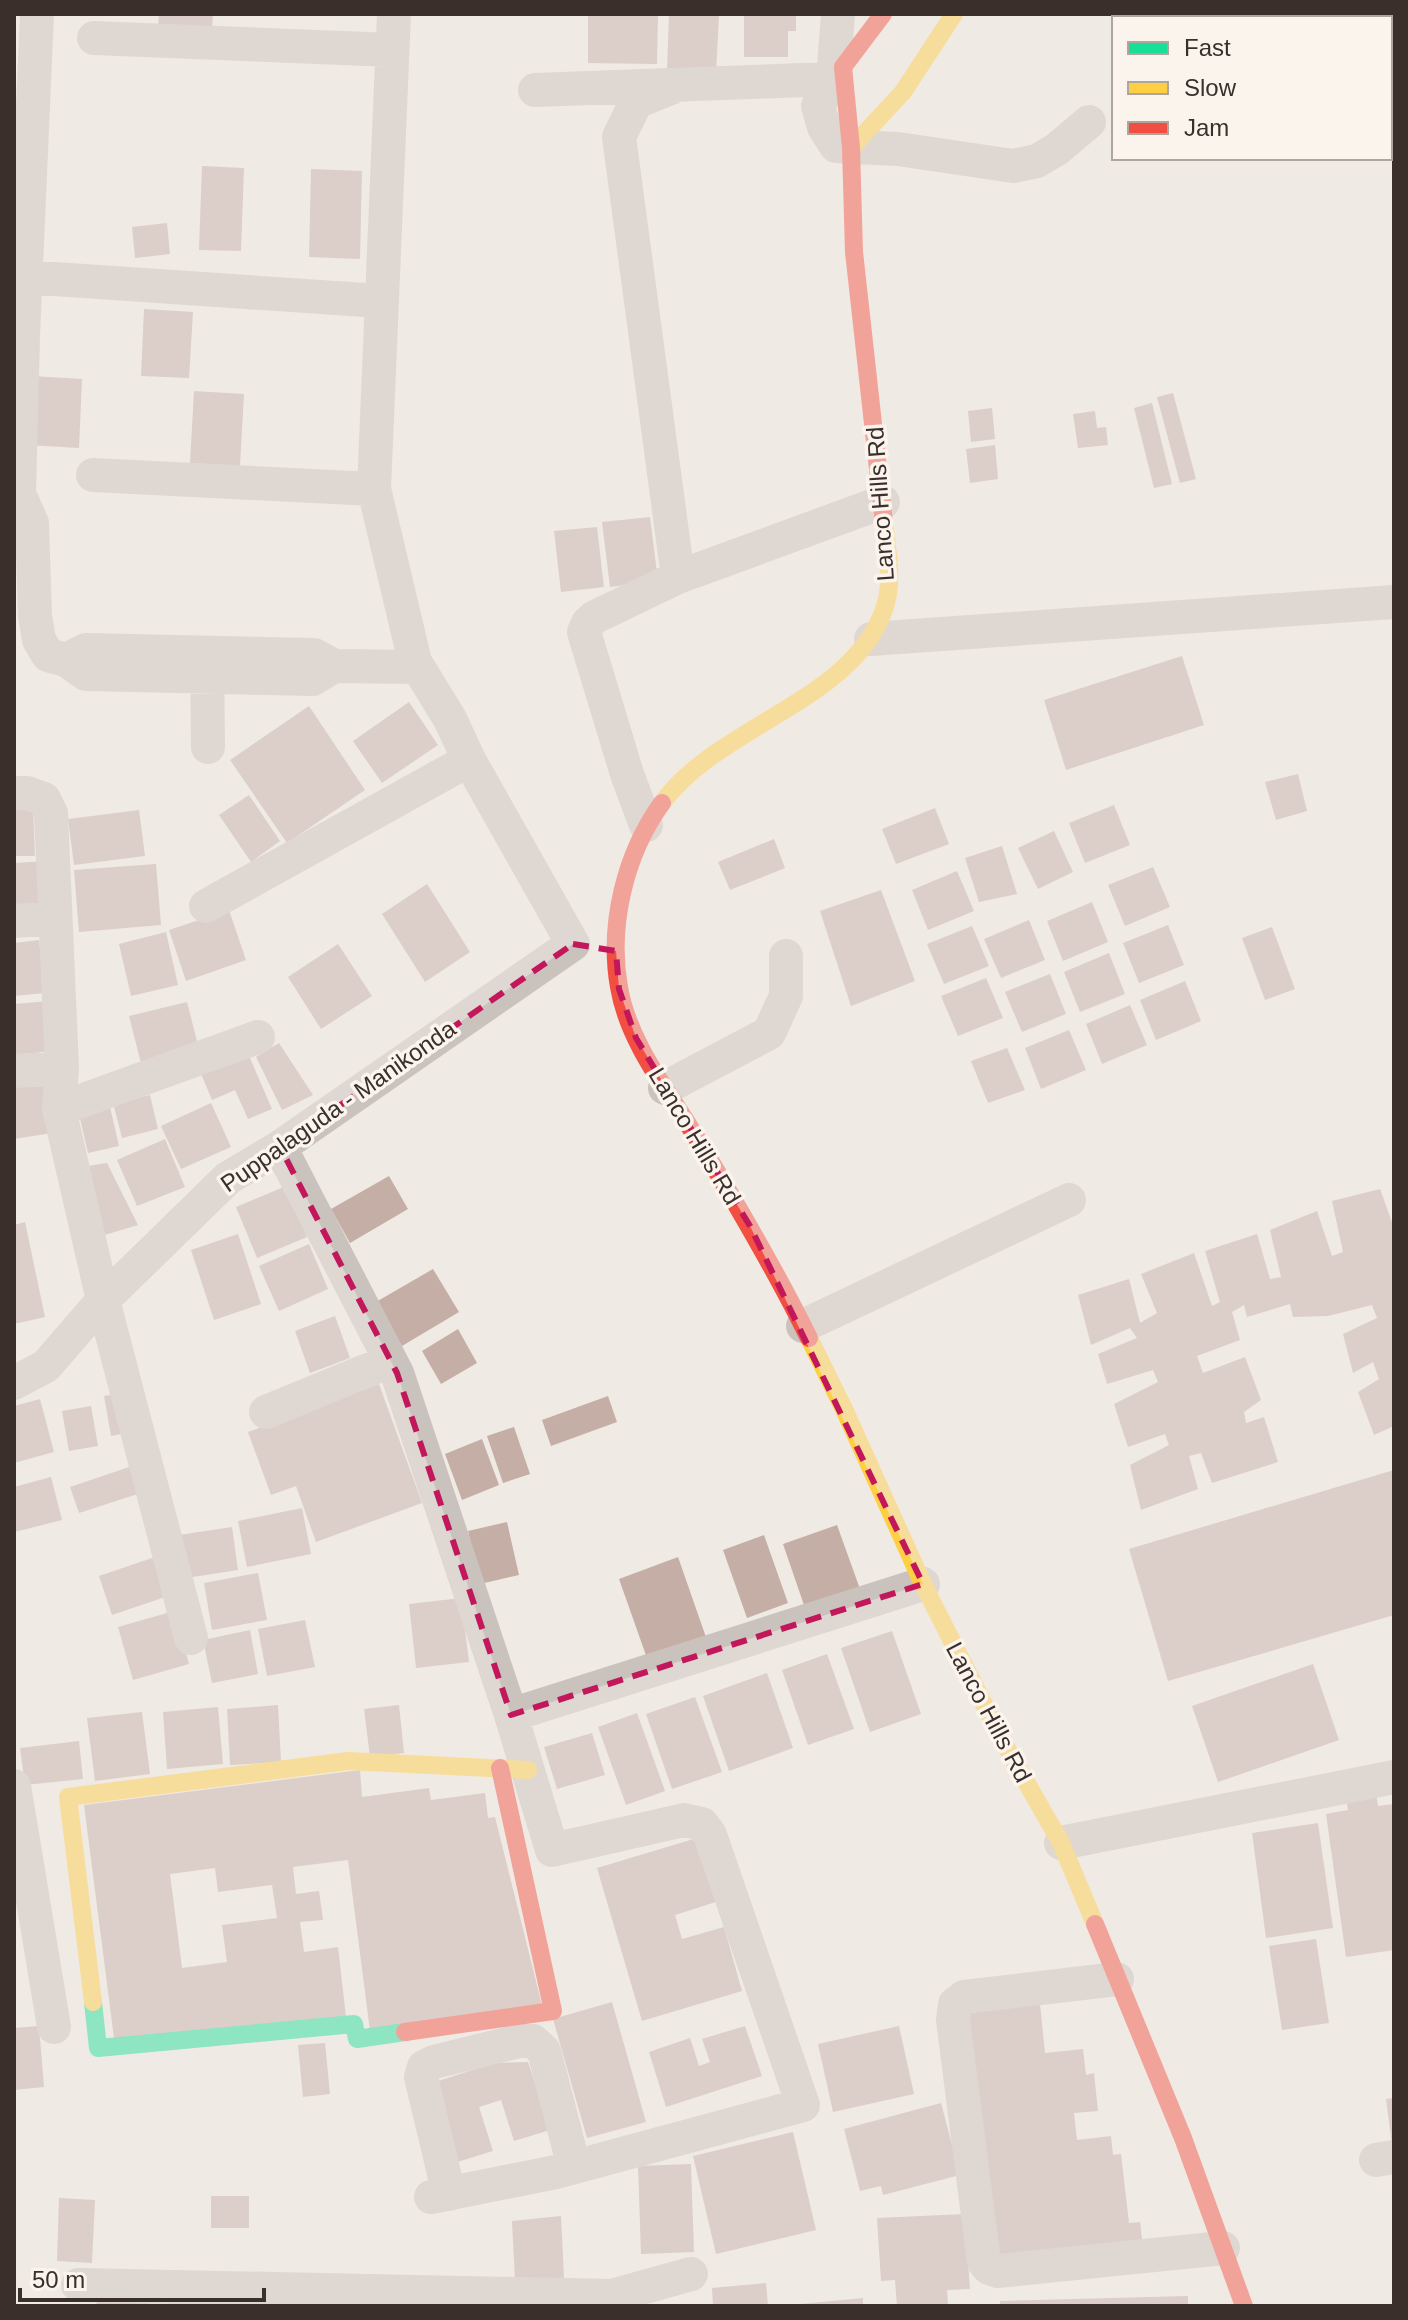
<svg xmlns="http://www.w3.org/2000/svg" width="1408" height="2320" viewBox="0 0 1408 2320" font-family="Arial,sans-serif">
  <style>
    .building { fill: #c4aea6; fill-rule: evenodd }
    .lines { fill: none; stroke-linecap: round; stroke-linejoin: round }
    .street { stroke: #c9c2bd; stroke-width: 34 }
    .fast { stroke: #16e098; stroke-width: 18 }
    .slow { stroke: #ffcf43; stroke-width: 18 }
    .jam { stroke: #f24e42; stroke-width: 18 }
    .marked { fill: none; stroke: #c2185b; stroke-width: 6; stroke-dasharray: 16 10; stroke-linejoin: round }
    .labels { text-anchor: middle; dominant-baseline: central; stroke-width: 7; stroke-linejoin: round; paint-order: stroke }
    .street-label { font-size: 24px; fill: #3b2f2b; stroke: #fbf4ed }
  </style>
  <rect width="100%" height="100%" fill="#f0eae4"/>
  <path class="building" d="M159 14H213L212 28 158 27Z
    M588 14H658L657 64 588 63Z
    M669 14H719L716 73 667 69Z
    M744 14H796V31H788V57H744Z
    M1390 33H1394V71H1390Z
    M202 166 244 168 241 251 199 250Z
    M311 169 362 171 360 259 309 257Z
    M167 223 170 254 135 258 132 227Z
    M144 309 193 312 189 378 141 376Z
    M32 376 82 379 79 448 28 445Z
    M194 391 244 394 240 466 190 463Z
    M1173 393 1196 479 1180 483 1157 397Z
    M1152 403 1172 484 1154 488 1134 408Z
    M992 408 995 439 971 442 968 411Z
    M1095 411 1097 428 1106 427 1108 445 1078 448 1073 414Z
    M995 445 998 479 970 483 966 449Z
    M650 517 658 581 610 587 602 522Z
    M597 527 604 587 561 592 554 531Z
    M1182 656 1204 725 1066 770 1044 700Z
    M409 702 438 745 382 783 353 741Z
    M309 706 365 790 287 843 230 760Z
    M1298 774 1307 811 1276 820 1265 782Z
    M249 795 280 841 251 862 219 815Z
    M1114 805 1130 845 1085 863 1069 823Z
    M935 808 949 844 896 864 882 829Z
    M14 809H33L35 856H14Z
    M139 810 145 856 74 865 68 819Z
    M1054 831 1073 872 1038 889 1018 848Z
    M774 839 785 868 730 890 718 862Z
    M1002 846 1017 894 979 902 965 858Z
    M45 861 47 903 14 905V863Z
    M156 864 161 925 79 932 74 870Z
    M1153 867 1170 907 1125 926 1108 885Z
    M957 871 974 911 928 930 912 890Z
    M427 884 470 952 425 982 382 914Z
    M881 890 915 981 851 1006 820 911Z
    M1092 902 1108 942 1063 961 1047 921Z
    M229 910 246 960 186 981 169 930Z
    M1029 920 1045 960 1001 978 984 939Z
    M1168 925 1184 965 1139 983 1123 943Z
    M972 926 989 966 944 984 927 944Z
    M1272 927 1295 989 1265 1000 1242 938Z
    M166 932 178 985 131 996 119 944Z
    M39 940 45 993 14 996V943Z
    M338 944 372 996 321 1029 288 977Z
    M1109 953 1125 994 1080 1012 1064 972Z
    M1050 974 1066 1014 1022 1032 1005 992Z
    M986 978 1003 1018 958 1036 941 996Z
    M1185 981 1201 1021 1156 1040 1140 1000Z
    M50 1001 54 1051 14 1055V1004Z
    M187 1002 200 1053 142 1067 129 1016Z
    M1130 1005 1147 1045 1102 1064 1086 1024Z
    M1069 1030 1086 1070 1041 1089 1025 1048Z
    M279 1043 313 1095 282 1110 256 1057Z
    M1007 1048 1025 1090 988 1103 971 1061Z
    M246 1049 272 1109 248 1119 235 1090 212 1100 199 1069Z
    M42 1075 52 1133 14 1139V1080Z
    M150 1095 158 1129 122 1138 113 1103Z
    M211 1103 231 1147 181 1169 161 1126Z
    M110 1107 119 1146 88 1153 79 1114Z
    M165 1139 185 1187 137 1206 117 1160Z
    M107 1163 138 1225 98 1237 81 1167Z
    M389 1176 408 1209 350 1243 331 1209Z
    M286 1186 307 1237 257 1258 236 1207Z
    M1380 1189 1394 1228V1426L1374 1435 1358 1392 1379 1379 1373 1362 1353 1373 1343 1334 1377 1318 1372 1305 1328 1316 1293 1317 1290 1304 1247 1317 1244 1305 1232 1312 1240 1340 1197 1356 1203 1373 1245 1357 1261 1400 1244 1412 1246 1423 1264 1417 1278 1462 1212 1483 1201 1453 1189 1456 1198 1489 1141 1510 1130 1465 1169 1445 1165 1434 1128 1447 1114 1404 1158 1382 1153 1370 1107 1384 1098 1354 1137 1338 1130 1328 1091 1345 1078 1295 1129 1279 1140 1323 1157 1313 1141 1274 1194 1253 1212 1306 1220 1302 1205 1251 1257 1234 1270 1279 1281 1277 1270 1230 1317 1211 1332 1256 1343 1252 1332 1201Z
    M25 1222 45 1317 14 1324V1225Z
    M238 1234 261 1304 214 1320 191 1250Z
    M309 1244 328 1289 279 1311 259 1266Z
    M433 1269 459 1312 402 1346 376 1302Z
    M335 1316 350 1358 310 1373 295 1331Z
    M458 1329 477 1363 441 1384 422 1351Z
    M379 1384 422 1503 316 1542 296 1486 271 1495 248 1432Z
    M124 1393 131 1432 111 1436 104 1396Z
    M608 1396 617 1422 551 1446 542 1420Z
    M40 1399 54 1452 14 1463V1406Z
    M91 1406 98 1446 69 1451 62 1411Z
    M514 1427 530 1474 503 1483 487 1436Z
    M482 1439 499 1485 462 1500 445 1454Z
    M138 1464 147 1491 79 1513 70 1487Z
    M1394 1470V1615L1168 1681 1129 1549Z
    M51 1477 62 1520 15 1532 14 1487Z
    M302 1508 311 1554 247 1567 238 1521Z
    M507 1522 519 1575 480 1584 468 1531Z
    M837 1525 860 1589 805 1608 783 1544Z
    M232 1527 238 1570 186 1578 179 1535Z
    M764 1535 788 1603 747 1618 723 1550Z
    M155 1557 168 1596 112 1615 99 1576Z
    M678 1557 707 1640 648 1661 619 1579Z
    M258 1573 267 1620 212 1630 204 1583Z
    M461 1598 469 1662 416 1668 409 1604Z
    M174 1611 189 1664 133 1680 118 1627Z
    M305 1620 315 1667 267 1676 258 1629Z
    M250 1630 258 1674 212 1683 203 1640Z
    M892 1631 921 1714 870 1732 841 1648Z
    M827 1654 854 1729 808 1745 782 1670Z
    M1313 1664 1339 1740 1218 1782 1192 1706Z
    M767 1673 793 1748 729 1771 703 1696Z
    M695 1697 722 1772 672 1789 646 1714Z
    M278 1705 281 1762 230 1765 227 1709Z
    M399 1705 404 1753 370 1757 364 1709Z
    M218 1707 223 1764 167 1769 163 1712Z
    M142 1712 150 1774 95 1781 87 1718Z
    M637 1713 665 1791 626 1805 598 1727Z
    M592 1733 605 1775 557 1789 544 1747Z
    M79 1741 83 1779 25 1785 20 1748Z
    M360 1770 362 1797 429 1788 431 1800 485 1793 488 1818 495 1817 543 2009 370 2031 348 1860 293 1867 296 1894 319 1891 323 1920 300 1922 304 1952 338 1947 346 2017 115 2046 84 1805ZM215 1868 218 1892 272 1885 277 1918 222 1925 227 1962 182 1968 170 1874Z
    M1375 1785 1378 1806 1394 1804V1950L1346 1957 1326 1814 1348 1810 1345 1790Z
    M1318 1823 1333 1928 1266 1938 1252 1833Z
    M697 1838 716 1902 675 1915 682 1939 724 1927 742 1991 642 2021 597 1868Z
    M1316 1939 1329 2023 1282 2030 1269 1946Z
    M612 2002 646 2122 587 2138 553 2019Z
    M1040 2004 1045 2053 1083 2049 1086 2075 1094 2073 1098 2111 1074 2113 1077 2140 1111 2136 1113 2155 1121 2154 1129 2223 1140 2222 1143 2247 994 2263 967 2012Z
    M39 2026 44 2087 14 2090V2028Z
    M745 2026 762 2076 666 2107 649 2052 690 2038 699 2066 710 2062 702 2039Z
    M899 2026 914 2094 833 2112 818 2044Z
    M325 2043 330 2094 303 2097 298 2045Z
    M528 2062 550 2130 514 2141 501 2100 479 2107 493 2151 454 2163 429 2084 494 2063Z
    M1394 2098V2145H1392L1386 2099Z
    M941 2103 960 2175 883 2195 881 2186 860 2191 844 2129Z
    M793 2132 816 2230 716 2254 693 2156Z
    M691 2164 694 2252 641 2254 638 2166Z
    M211 2196H249V2228H211Z
    M59 2198 95 2200 92 2263 57 2261Z
    M965 2214 970 2289 947 2290 948 2306H897L895 2280 881 2281 877 2218Z
    M561 2216 564 2278 515 2280 512 2221Z
    M766 2283 768 2306H713L712 2288Z
    M1188 2296V2306H1000V2301Z
    M863 2298V2306H801V2304Z
    M149 2299V2306H97L96 2300Z"/>
  <g class="lines">
    <path class="street" d="M394 14 374 489 415 662 450 719 469 760 573 944
      M838 14 833 79 818 106 824 127 836 146 898 149 1013 166 1037 161 1057 149 1089 122
      M1328 18V14
      M94 38 392 50
      M673 87 636 102 619 137 678 577 883 502
      M535 90 833 79
      M25 277 380 301
      M93 475 374 489
      M14 494H19L32 523 35 616 39 640 48 655 66 660
      M19 494 23 336 37 14
      M871 639 1394 602
      M86 650 314 655 334 666 313 679 86 674 66 660Z
      M207 653 208 747
      M334 666 418 667
      M14 793H27L44 799 51 813 62 1068 59 1109 103 1300 191 1638
      M646 825 627 774 584 632 588 623 595 617 678 577
      M206 906 469 760
      M14 921 55 918
      M14 1071 62 1068
      M665 1088 769 1033 786 996V956
      M59 1109 258 1037
      M280 1147 397 1373 511 1715
      M803 1326 1069 1200
      M14 1383 46 1366 103 1300 228 1178 280 1147 573 944
      M266 1412 390 1361
      M14 1786 54 2027
      M1061 1843 1394 1777
      M1117 1979 964 1997 955 2004 953 2020 984 2262 989 2268 998 2271 1223 2248
      M1376 2160 1394 2157
      M449 2194 421 2077 424 2067 434 2062 519 2041H533L544 2051 574 2167
      M431 2197 556 2172 803 2105 710 1835 702 1824 684 1820 552 1850 511 1715 923 1584
      M78 2285 612 2296 691 2274"/>
    <path class="fast" d="M93 2002 98 2048 354 2024 357 2039 405 2032"/>
    <path class="slow" d="M851 148 903 92 954 14
      M662 803C719 724 859 700 886 603 893 579 887 548 884 523
      M809 1338 844 1409 923 1584 1001 1738 1061 1843 1095 1924
      M93 2002 68 1797 348 1761 528 1770"/>
    <path class="jam" d="M883 14 843 67 851 148 854 252 884 523
      M662 803C625 854 608 925 619 987 628 1042 668 1091 696 1137 736 1203 775 1269 809 1338
      M1095 1924 1183 2138 1244 2306
      M405 2032 553 2011 500 1768"/>
  </g>
  <path d="M0 0H1408V2320H0ZM573 944 616 951 619 989 636 1038 750 1226 923 1584 511 1715 397 1373 280 1147Z" fill="#f0eae4" fill-opacity=".55" fill-rule="evenodd"/>
  <path class="marked" d="M573 944 616 951 619 989 636 1038 750 1226 923 1584 511 1715 397 1373 280 1147Z"/>
  <g class="labels">
    <g class="street-label">
      <text transform="translate(880 504) rotate(-94)">Lanco Hills Rd</text>
      <text transform="translate(338 1106) rotate(-35)">Puppalaguda - Manikonda</text>
      <text transform="translate(695 1136) rotate(59)">Lanco Hills Rd</text>
      <text transform="translate(989 1712) rotate(62)">Lanco Hills Rd</text>
    </g>
  </g>
  <rect width="1408" height="2320" fill="none" stroke="#3b2f2b" stroke-width="32"/>
  <rect x="1112" y="16" width="280" height="144" fill="#fbf4ed" stroke="#aea59f" stroke-width="2"/>
  <rect x="1128" y="42" width="40" height="12" fill="#16e098" stroke="#aea59f" stroke-width="2"/>
  <text x="1184" y="56" font-size="24" fill="#3b2f2b">Fast</text>
  <rect x="1128" y="82" width="40" height="12" fill="#ffcf43" stroke="#aea59f" stroke-width="2"/>
  <text x="1184" y="96" font-size="24" fill="#3b2f2b">Slow</text>
  <rect x="1128" y="122" width="40" height="12" fill="#f24e42" stroke="#aea59f" stroke-width="2"/>
  <text x="1184" y="136" font-size="24" fill="#3b2f2b">Jam</text>
  <path d="M20 2288v12h244v-12" fill="none" stroke="#3b2f2b" stroke-width="4"/>
  <text x="32" y="2288" font-size="24" fill="#3b2f2b" stroke="#fbf4ed" stroke-width="6" paint-order="stroke">50 m</text>
</svg>
